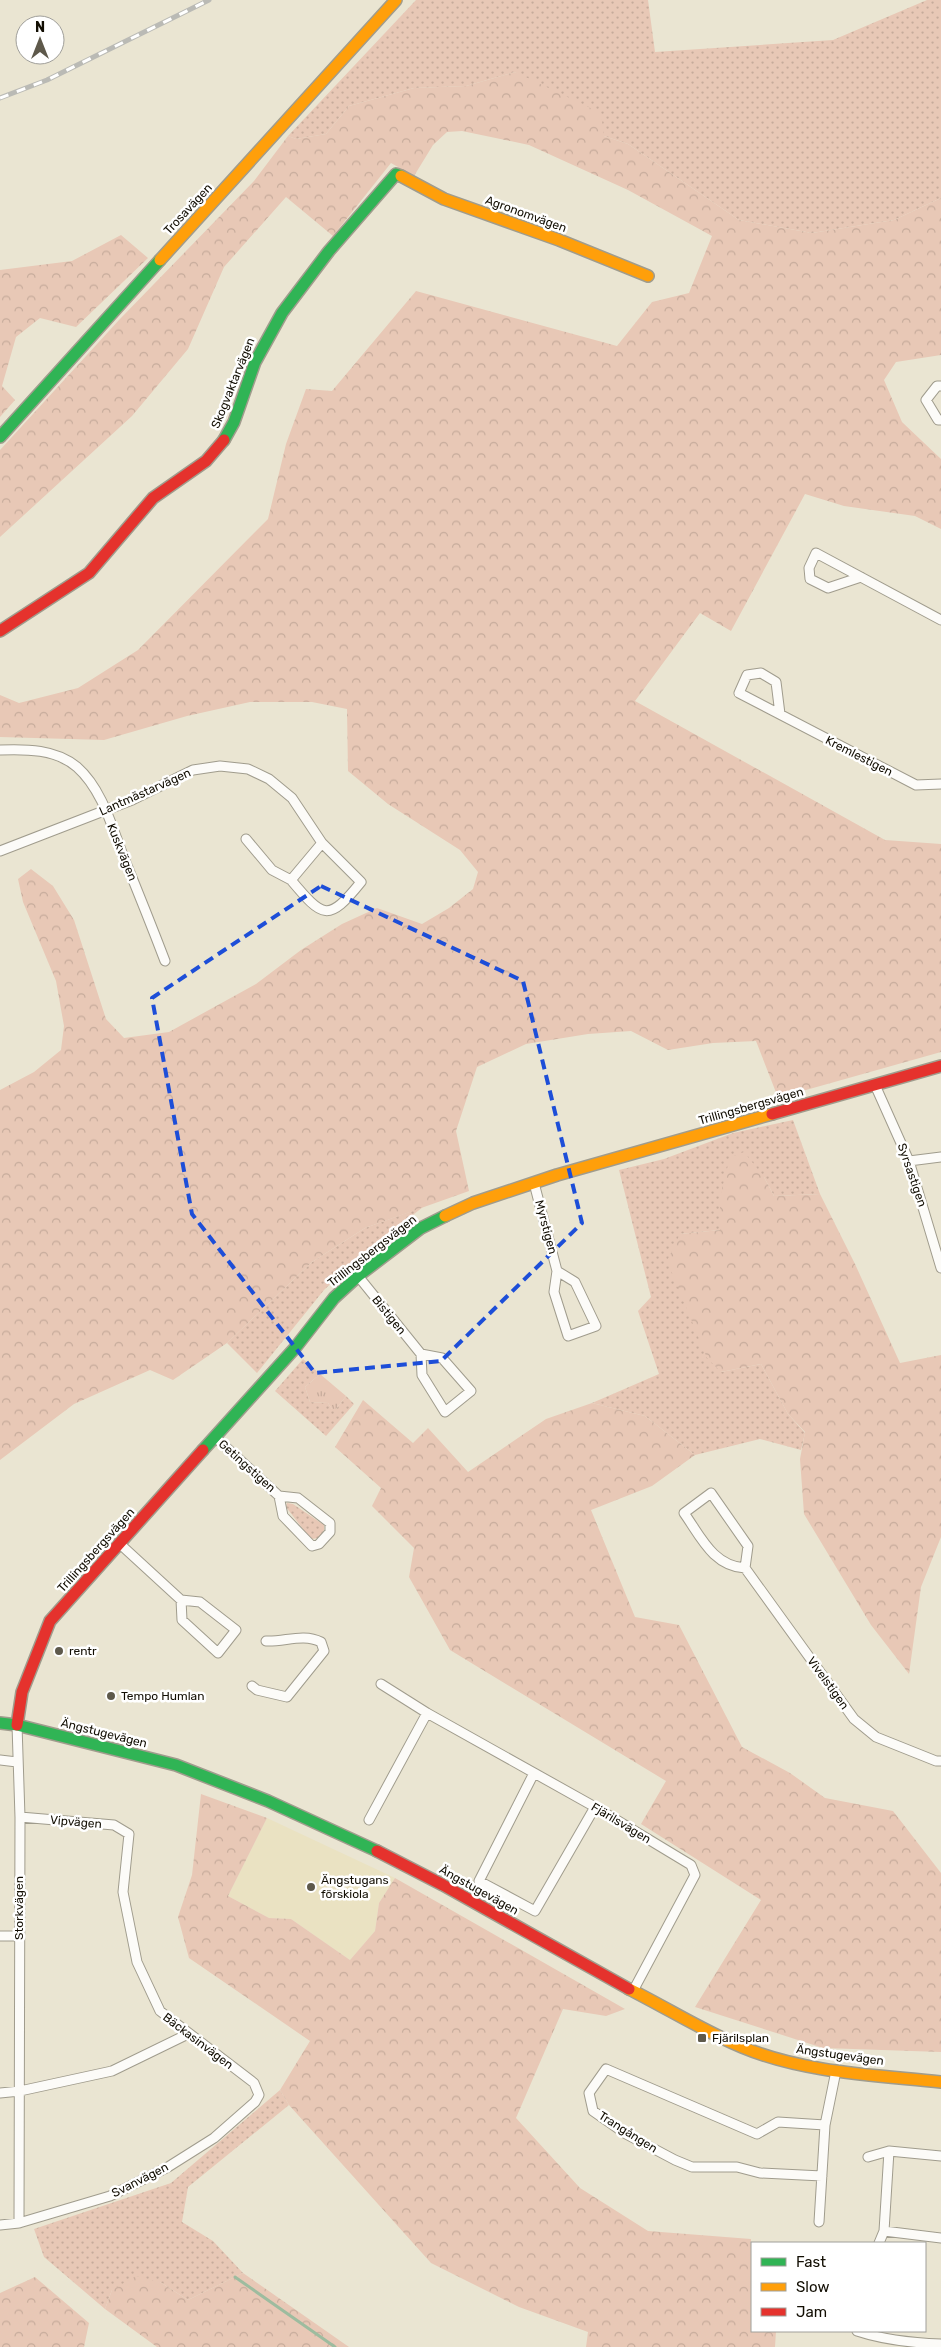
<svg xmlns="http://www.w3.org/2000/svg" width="941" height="2347" viewBox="0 0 941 2347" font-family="Rubik,sans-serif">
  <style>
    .built { fill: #eae2c2 }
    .grass { fill: url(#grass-dots) }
    .forest { fill: url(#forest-crowns) }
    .park { fill: url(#park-tufts) }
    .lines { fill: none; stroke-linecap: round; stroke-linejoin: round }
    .stream { stroke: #9dbc9f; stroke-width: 3 }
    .street-casing { stroke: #a09c8d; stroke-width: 11 }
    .fast-casing { stroke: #a09c8d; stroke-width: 14 }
    .slow-casing { stroke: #a09c8d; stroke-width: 14 }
    .jam-casing { stroke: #a09c8d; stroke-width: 14 }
    .street { stroke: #fcfbf8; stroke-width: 9 }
    .fast { stroke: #30b455; stroke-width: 11 }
    .slow { stroke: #ff9f0a; stroke-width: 11 }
    .jam { stroke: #e5322d; stroke-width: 11 }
    .rail-casing { stroke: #babab5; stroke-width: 5 }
    .rail { stroke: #fff; stroke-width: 3; stroke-dasharray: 9; stroke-linecap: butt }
    .marked { fill: none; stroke: #1d4ed8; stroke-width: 4; stroke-dasharray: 10 6; stroke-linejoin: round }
    .poi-dot { fill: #5e594b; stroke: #fff; stroke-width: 2 }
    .labels { text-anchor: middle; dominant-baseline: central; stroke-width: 5; stroke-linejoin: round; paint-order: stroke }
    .street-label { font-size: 12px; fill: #120e03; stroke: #fff }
    .poi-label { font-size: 12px; fill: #120e03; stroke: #fff; text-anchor: start }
  </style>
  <defs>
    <pattern id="grass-dots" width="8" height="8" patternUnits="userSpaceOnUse" patternTransform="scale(1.25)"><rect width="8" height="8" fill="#e8c8b6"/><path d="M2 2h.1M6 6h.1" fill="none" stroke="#c6ab9b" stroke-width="1.8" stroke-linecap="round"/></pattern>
    <pattern id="forest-crowns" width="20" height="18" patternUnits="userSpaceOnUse" patternTransform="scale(1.25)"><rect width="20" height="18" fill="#e8c8b6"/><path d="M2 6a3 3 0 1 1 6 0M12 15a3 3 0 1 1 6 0" fill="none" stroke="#c6ab9b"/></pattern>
    <pattern id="park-tufts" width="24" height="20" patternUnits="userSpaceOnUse" patternTransform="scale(1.25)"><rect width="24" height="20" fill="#e8c8b6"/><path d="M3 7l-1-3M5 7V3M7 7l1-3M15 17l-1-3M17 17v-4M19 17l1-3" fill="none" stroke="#c6ab9b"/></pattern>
  </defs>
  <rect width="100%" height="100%" fill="#eae5d2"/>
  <path class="built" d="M267 1818 395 1878 379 1903 375 1931 350 1960 291 1919 269 1918 228 1896Z"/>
  <path class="grass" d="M416 0H648L655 52 833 40 927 0H941V198L894 220 812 233 739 220 628 144 604 136 515 72 466 86 414 88 349 106 326 134 296 139 288 136Z
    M793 1120 820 1194 774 1196 764 1177 720 1197V1230L680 1234 721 1372 761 1364 788 1414 805 1433 801 1450 760 1439 695 1455 645 1416 592 1403 659 1374 638 1311 651 1297 619 1170 664 1159 733 1133Z
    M423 1207 363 1254 324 1290 257 1373 227 1343 312 1262 365 1228Z
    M303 1359 320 1374 305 1387 310 1402 328 1403 332 1409H336L346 1396 354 1404 326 1436 275 1391Z
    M287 1503 293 1504 324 1525V1530L319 1538 311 1539 309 1537 286 1507Z
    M280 2090 289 2105 188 2187 182 2222 213 2241 243 2273 188 2300 160 2282 112 2290 105 2309 44 2257 34 2229 171 2183Z"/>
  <path class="forest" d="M515 72 601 113 604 136 628 144 739 220 812 233 894 220 941 198V355L896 362 884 380 902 422 941 459V529L915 516 844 506 805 494 731 631 700 613 635 701 885 840 941 844V1052L806 1090 777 1095 756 1041 713 1043 668 1050 631 1031 588 1034 526 1044 477 1067 456 1131 469 1191 365 1228 312 1262 227 1343 173 1380 150 1370 74 1404 0 1460V1090L34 1072 61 1050 64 1026 56 981 23 902 18 879 31 869 53 886 74 920 106 1019 124 1038 169 1032 256 984 301 950 342 924 377 908 422 924 449 908 473 889 478 872 460 850 388 804 348 771 347 709 312 702H250L187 716 104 740 0 737V695L19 703 78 688 138 650 268 519 286 444 306 389 332 391 416 291 617 346 652 302 689 293 712 236 628 190 529 145 462 131 447 132 433 145 414 176 391 163 333 236 286 197 224 267 188 349 132 416 0 537V450L119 320 254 181 288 136 296 139 326 134 349 106 414 88 466 86Z
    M121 235 148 258 76 327 40 318 16 337 2 386 15 400 0 417V270L72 261Z
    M744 1152 764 1177 774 1196 820 1194 855 1264 900 1363 941 1355V1537L921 1587 909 1674 871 1625 804 1514 800 1459 805 1432 788 1414 761 1364 721 1372 707 1358 667 1261 680 1234 720 1230V1197L730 1157Z
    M363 1400 413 1443 428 1428 468 1472 546 1419 592 1403 645 1416 695 1455 652 1486 591 1510 635 1617 679 1625 742 1747 790 1773 825 1798 893 1811 941 1873V2052L823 2048 695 2007 761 1900 641 1824 666 1781 450 1650 409 1577 414 1548 372 1506 381 1488 335 1447Z
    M201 1794 267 1818 228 1896 269 1918 291 1919 350 1960 375 1931 379 1903 395 1878 625 2009 606 2016 563 2009 516 2118 580 2188 648 2231 751 2239 752 2331H776L775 2347H586L588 2332 519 2307 431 2263 289 2105 280 2090 310 2041 189 1958 178 1917 192 1875Z
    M243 2273 349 2347H157L105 2309 112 2290 136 2276 160 2282 188 2300Z
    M35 2277 89 2323 84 2347H0V2293Z"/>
  <path class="park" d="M320 1374 346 1396 336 1409H332L328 1403 310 1402 305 1387Z"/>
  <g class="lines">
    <path class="stream" d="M235 2277 335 2347"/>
    <g class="street-casing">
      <path id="street" d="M941 386H937L926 400 938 420H941
        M861 577 828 588 810 579 809 568 816 553 941 620
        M780 714 776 682 761 673 747 675 739 693 916 785 941 784
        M0 750C26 749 56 749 77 767 102 789 112 827 124 858 138 892 152 927 165 961
        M246 839 272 870 291 880
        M0 851 132 800 193 770 220 766 248 769 269 779 292 798 322 843 361 882C328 923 323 918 291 880L322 843
        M875 1085 909 1161 941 1268
        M909 1161 941 1157
        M534 1183 557 1271 575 1282 596 1326 568 1336 554 1292 557 1271
        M358 1276 421 1354 442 1358 471 1391 445 1412 422 1375 421 1354
        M215 1437 279 1496 298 1498 330 1523V1532L319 1544 312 1546 283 1516 279 1496
        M120 1544 181 1600 200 1602 236 1630 218 1653 182 1620 181 1600
        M745 1568C713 1566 701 1537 684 1513L711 1493 748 1546 745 1568 854 1719 876 1737 936 1761H941
        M381 1684 427 1713 595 1807 691 1865 695 1875 633 1991
        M252 1686 257 1690 287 1697 324 1651 321 1642C303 1633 285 1642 266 1641
        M17 1725 20 1817 19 2223
        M0 1760 17 1762
        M534 1773 479 1881 535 1911 595 1807
        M369 1820 427 1713
        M0 1936H19
        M0 2093 20 2091 112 2071 188 2034
        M889 2151 884 2231 941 2238
        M868 2157 889 2151 941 2156
        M822 2176 760 2173 737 2167H692L675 2160 626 2134 593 2111 589 2093 606 2069 757 2134 778 2122 825 2125
        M819 2222 825 2125 836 2071
        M0 2225 19 2223 110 2196 168 2167 214 2138 255 2102 259 2095 254 2083 160 2011 137 1962 123 1892 129 1834 114 1825 20 1817
        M879 2243 884 2231
        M857 2331C884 2340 912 2343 941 2344"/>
    </g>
    <g class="fast-casing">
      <path id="fast" d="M0 437 160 260
        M224 440 234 422 255 362 282 313 329 251 396 174 401 176
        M203 1450 295 1348 334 1298 358 1276 421 1228 445 1216
        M0 1723 17 1725 176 1765 268 1801 377 1851"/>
    </g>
    <g class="slow-casing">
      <path id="slow" d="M401 176 444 199 559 240 648 276
        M160 260 396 0
        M445 1216 473 1203 557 1175 772 1114
        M629 1989C667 2008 703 2031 742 2047 804 2073 875 2075 941 2082"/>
    </g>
    <g class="jam-casing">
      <path id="jam" d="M0 631 89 573 153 498 206 461 224 440
        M772 1114 941 1066
        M17 1725 22 1692 50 1621 203 1450
        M377 1851 443 1885 629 1989"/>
    </g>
    <use href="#street" class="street"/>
    <use href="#fast" class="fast"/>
    <use href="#slow" class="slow"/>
    <use href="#jam" class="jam"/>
    <g class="rail-casing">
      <path id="rail" d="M0 98 47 80 209 0"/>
    </g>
    <use href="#rail" class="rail"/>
  </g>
  <path class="marked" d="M321 886 523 981 582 1223 441 1361 315 1373 192 1214 152 998Z"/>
  <g class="poi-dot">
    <circle cx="59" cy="1651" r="5"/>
    <circle cx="111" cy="1696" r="5"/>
    <circle cx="311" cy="1887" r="5"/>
    <rect x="697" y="2033" width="10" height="10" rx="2.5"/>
  </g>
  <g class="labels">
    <g class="street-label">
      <text transform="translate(188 209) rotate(-47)">Trosavägen</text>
      <text transform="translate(526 214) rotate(20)">Agronomvägen</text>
      <text transform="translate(233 383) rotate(-68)">Skogvaktarvägen</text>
      <text transform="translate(859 756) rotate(27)">Kremlestigen</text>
      <text transform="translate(145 792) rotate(-24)">Lantmästarvägen</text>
      <text transform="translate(122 852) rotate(68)">Kuskvägen</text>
      <text transform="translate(751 1106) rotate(-16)">Trillingsbergsvägen</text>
      <text transform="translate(912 1175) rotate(71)">Syrsastigen</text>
      <text transform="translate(546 1227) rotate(75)">Myrstigen</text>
      <text transform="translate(372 1251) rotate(-38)">Trillingsbergsvägen</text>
      <text transform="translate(389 1315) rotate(51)">Bistigen</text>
      <text transform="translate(247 1466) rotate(42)">Getingstigen</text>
      <text transform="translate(96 1550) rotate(-48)">Trillingsbergsvägen</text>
      <text transform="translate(828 1683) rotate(54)">Vivelstigen</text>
      <text transform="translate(104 1733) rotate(14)">Ängstugevägen</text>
      <text transform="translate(76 1822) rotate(5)">Vipvägen</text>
      <text transform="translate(621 1823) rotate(31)">Fjärilsvägen</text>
      <text transform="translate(479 1890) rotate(29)">Ängstugevägen</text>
      <text transform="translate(19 1908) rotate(-90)">Storkvägen</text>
      <text transform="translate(198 2041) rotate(37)">Bäckasinvägen</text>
      <text transform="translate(840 2055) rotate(8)">Ängstugevägen</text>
      <text transform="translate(628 2132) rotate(32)">Trangången</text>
      <text transform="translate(140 2180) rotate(-27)">Svanvägen</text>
    </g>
    <g class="poi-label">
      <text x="69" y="1651">rentr</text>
      <text x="121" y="1696">Tempo Humlan</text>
      <text x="321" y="1880">Ängstugans<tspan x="321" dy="14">förskiola</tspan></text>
      <text x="712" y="2038">Fjärilsplan</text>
    </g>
  </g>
  <rect x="751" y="2242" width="175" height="90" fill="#ffffff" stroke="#a09f9a"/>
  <rect x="761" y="2258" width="25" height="8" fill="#30b455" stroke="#a09f9a"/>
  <text x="796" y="2267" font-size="15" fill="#120e03">Fast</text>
  <rect x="761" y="2283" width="25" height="8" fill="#ff9f0a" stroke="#a09f9a"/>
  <text x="796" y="2292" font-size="15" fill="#120e03">Slow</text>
  <rect x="761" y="2308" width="25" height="8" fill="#e5322d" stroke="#a09f9a"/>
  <text x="796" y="2317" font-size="15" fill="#120e03">Jam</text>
  <g transform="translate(40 40)"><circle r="24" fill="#ffffff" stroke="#a09f9a"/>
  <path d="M0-4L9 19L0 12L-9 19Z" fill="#5e594b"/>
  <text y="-8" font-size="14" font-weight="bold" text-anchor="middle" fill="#120e03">N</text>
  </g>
</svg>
